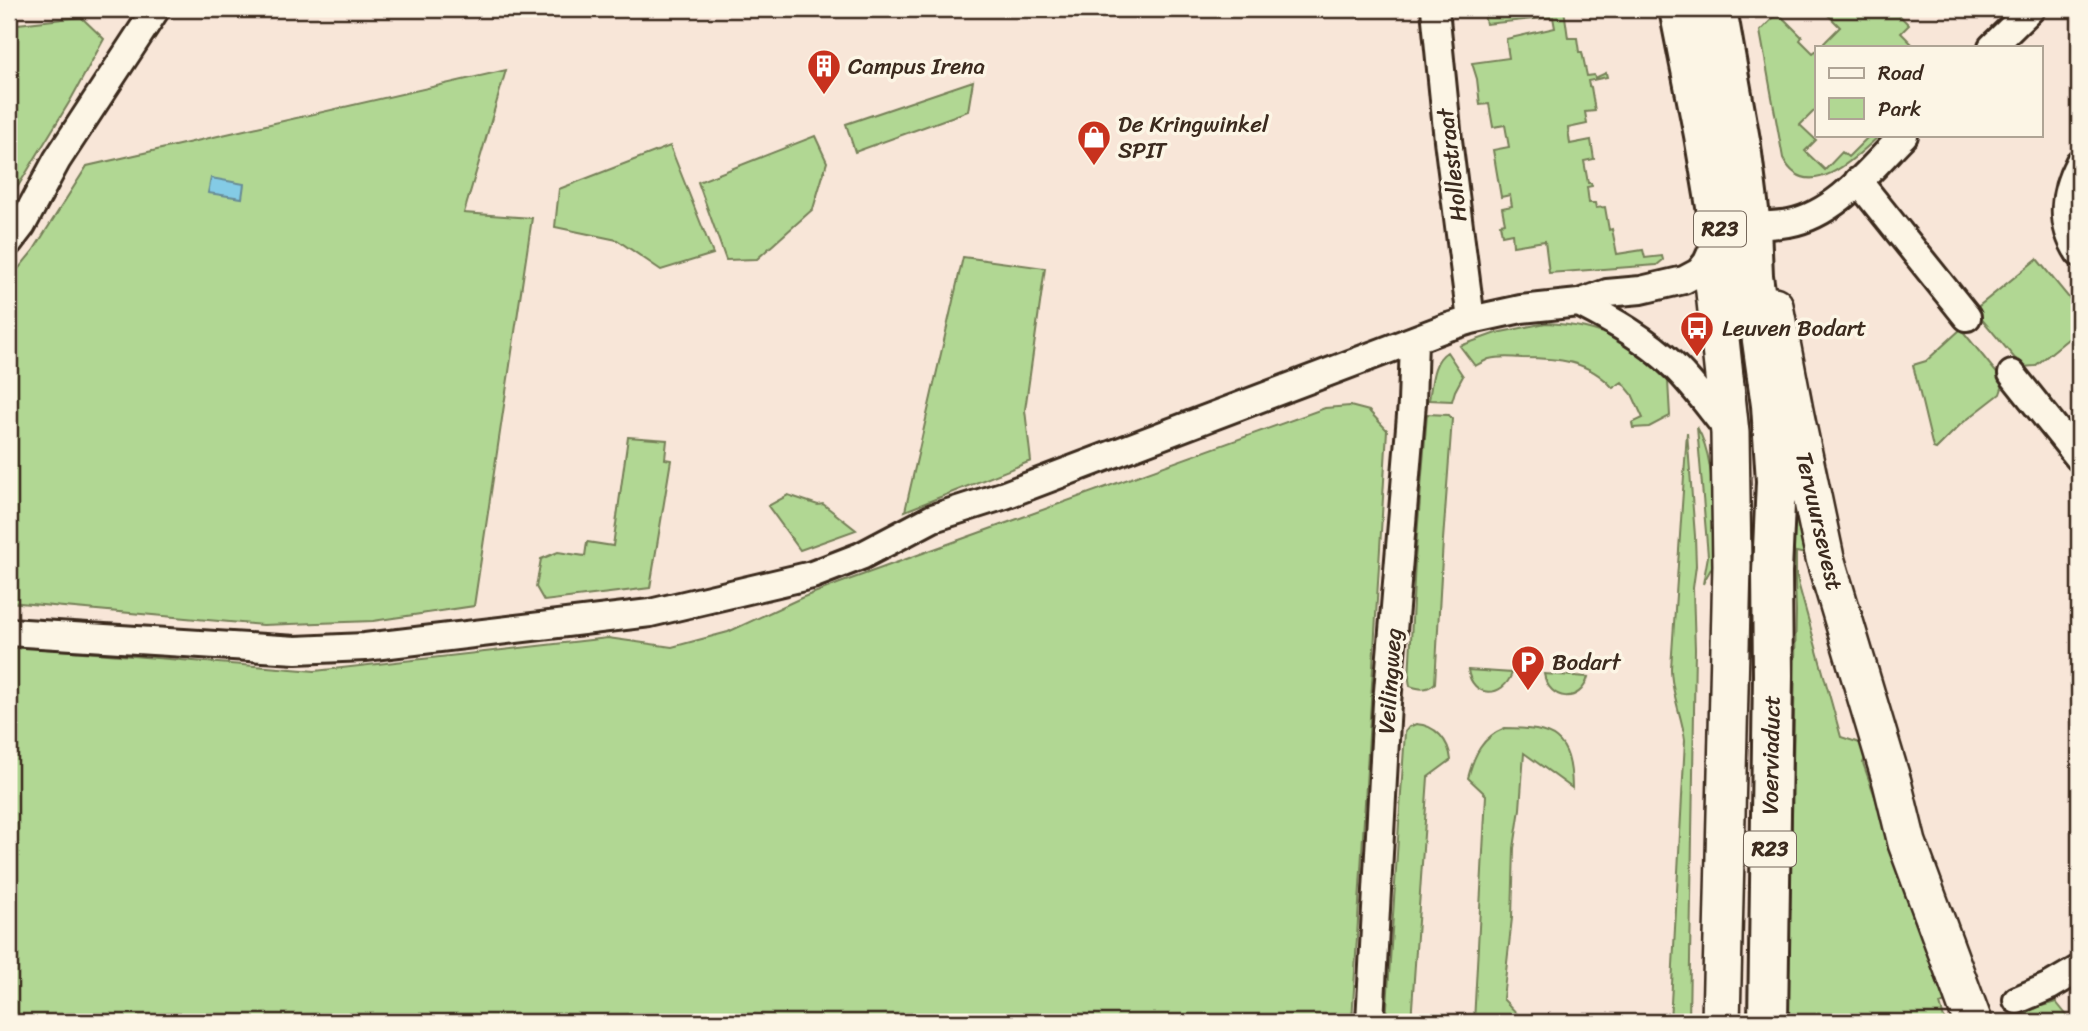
<svg xmlns="http://www.w3.org/2000/svg" width="2088" height="1031" viewBox="0 0 2088 1031" font-family="Sriracha,sans-serif">
  <style>
    .green { fill: #b1d793; stroke: #768058; stroke-width: 2 }
    .water { fill: #84cbe5; stroke: #678b95; stroke-width: 2 }
    .lines { fill: none; stroke-linecap: round; stroke-linejoin: round }
    .street-casing { stroke: #3b2a1e; stroke-width: 32 }
    .secondary-casing { stroke: #3b2a1e; stroke-width: 42 }
    .primary-casing { stroke: #3b2a1e; stroke-width: 44 }
    .street { stroke: #fcf5e5; stroke-width: 26 }
    .secondary { stroke: #fcf5e5; stroke-width: 37 }
    .primary { stroke: #fcf5e5; stroke-width: 38 }
    .labels { text-anchor: middle; dominant-baseline: central; stroke-width: 7; stroke-linejoin: round; paint-order: stroke }
    .shield { fill: #fcf5e5; stroke: #75675a; stroke-width: 2 }
    .shield-label { font-size: 21px; font-weight: bold; fill: #3b2a1e }
    .poi-label { font-size: 23px; fill: #3b2a1e; stroke: #fcf5e5; text-anchor: start }
    .street-label { font-size: 23px; fill: #3b2a1e; stroke: #fcf5e5 }
  </style>
  <rect width="100%" height="100%" fill="#f8e6d8"/>
  <filter id="ink" filterUnits="userSpaceOnUse"><feTurbulence type="fractalNoise" baseFrequency=".0143" numOctaves="2"/><feDisplacementMap in="SourceGraphic" scale="14" xChannelSelector="R" yChannelSelector="G"/><feConvolveMatrix kernelMatrix="1 2 1 2 8 2 1 2 1" color-interpolation-filters="sRGB"/></filter>
  <g filter="url(#ink)">
    <path class="green" d="M1483 9H1564L1568 38H1577L1579 52H1582L1587 76 1594 75 1595 78 1606 73 1607 77 1588 81 1589 86 1591 87 1595 111 1585 112 1587 124 1568 128 1570 144 1591 140 1594 159 1584 161 1588 183H1591L1592 186 1587 187 1589 203H1595L1596 208 1605 207 1609 230 1612 229 1617 254 1643 250 1645 258 1662 256 1663 260 1657 265 1549 273 1545 241 1513 246 1512 233 1502 235 1500 224 1505 223 1502 208 1512 206 1510 195 1501 197 1493 150 1509 147 1505 125 1493 127 1489 104 1480 105 1477 79 1472 63 1509 58 1506 39 1555 28 1553 17 1486 24Z
      M1831 9H1905L1899 15 1909 25 1901 33 1915 47H1820L1840 27 1828 15 1833 11Z
      M1778 13 1802 37 1800 40 1813 53 1817 50V108L1800 125 1816 140 1805 151 1825 170 1842 152 1848 157 1870 135H1880C1857 157 1807 206 1783 158L1760 31Z
      M81 17 104 39 70 101 9 201V25Z
      M506 70 464 213 532 218 474 606 373 621 263 625 9 602V280L33 251 87 166Z
      M973 81 968 111 855 152 846 124Z
      M815 136 827 162 813 209 757 259 726 260 698 182Z
      M670 146 713 254 661 270 617 240 555 227 559 189Z
      M963 257 1045 268 1025 410 1031 461 905 511Z
      M2037 259 2079 310V330L2035 366 2022 367 1974 310Z
      M1546 323C1607 326 1625 341 1668 381L1670 416 1649 427 1633 428 1632 423 1643 418 1632 394 1622 382 1613 388C1588 360 1557 358 1522 358 1512 357 1500 356 1489 359 1484 361 1479 364 1475 366L1460 346 1496 333Z
      M1961 329 2004 382 2000 394 1960 425 1936 449 1933 448 1913 365 1926 361Z
      M1447 352 1463 376 1455 391 1452 401 1429 400C1432 384 1432 361 1447 352Z
      M1350 406 1369 411 1387 430 1352 1022H9V646L315 671 608 638 672 647 728 632 801 598 840 583 1325 408Z
      M1782 412 1811 555 1796 552V572L1799 586 1841 737 1866 745 1868 752 1863 763 1948 1001 1940 1004 1945 1022H1788L1796 611 1794 551Z
      M1427 414 1449 415 1452 419 1443 540 1435 683C1427 691 1419 689 1410 686L1409 680 1415 561Z
      M1697 427C1713 455 1712 491 1714 523 1714 535 1717 548 1714 560 1713 569 1706 575 1703 584L1708 556Z
      M1687 432 1695 536 1696 566 1693 588 1695 649 1689 1022H1670L1685 740C1682 716 1671 693 1671 668Z
      M628 437 667 440 665 459 671 460 650 588 544 601 536 587 541 559 558 552 585 556 587 542 613 546Z
      M788 495 818 505 823 504 856 530 800 550 768 506Z
      M1468 670 1512 673C1503 699 1472 698 1468 670Z
      M1544 674 1588 677C1581 704 1549 702 1544 674Z
      M1416 724C1436 725 1449 741 1451 760L1428 777 1411 1022H1386L1405 732 1409 727Z
      M1505 728C1554 728 1571 736 1572 788L1524 753 1520 809 1514 848 1512 918 1503 999 1525 1022H1474L1486 795 1468 778C1474 755 1482 737 1505 728Z
      M2056 1002 2072 1022H2015L2013 1014Z"/>
    <path class="water" d="M211 178 244 184 242 198 208 193Z"/>
    <g class="lines">
      <g class="street-casing">
        <path id="street" d="M1435 9 1448 140 1471 320
          M1992 47 2031 9
          M2079 163C2063 193 2060 224 2079 253
          M1858 181 1967 317
          M1751 226C1764 225 1777 225 1789 223 1837 214 1872 167 1904 135
          M9 242 22 225 57 160 156 9
          M1579 303C1614 321 1646 339 1674 366 1695 386 1712 411 1730 433
          M2012 374 2079 458
          M9 632 296 650 365 647 650 613 812 575 861 556 933 518 1005 495 1445 328 1471 320 1521 309 1579 303 1607 293 1641 290 1684 280 1699 272 1707 262 1711 253
          M2017 1000 2050 986 2079 969
          M1370 1022 1387 703 1412 403 1414 340"/>
      </g>
      <g class="secondary-casing">
        <path id="secondary" d="M1713 273 1730 433 1732 565 1721 1022
          M1774 306 1794 411 1825 558 1892 782 1907 843 1973 1022"/>
      </g>
      <g class="primary-casing">
        <path id="primary" d="M1679 9 1704 135 1734 313
          M1717 9 1741 146 1751 226 1753 276 1771 405 1776 481 1772 572 1773 675 1768 1022"/>
      </g>
      <use href="#street" class="street"/>
      <use href="#secondary" class="secondary"/>
      <use href="#primary" class="primary"/>
    </g>
  </g>
  <defs>
    <g id="building-pin" transform="scale(1.75)"><path d="M0 17L-7.5 6A9.5 9.5 0 1 1 7.5 6Z" fill="#c8321e" stroke="#fcf5e5"/><path d="M-4-6H4V6H1V3H-1V6H-4ZM-2.5-4.3h1.7v1.8h-1.7ZM.8-4.3h1.7v1.8H.8ZM-2.5-1h1.7V.8h-1.7ZM.8-1h1.7V.8H.8Z" fill="#fff"/></g>
    <g id="shop-pin" transform="scale(1.75)"><path d="M0 17L-7.5 6A9.5 9.5 0 1 1 7.5 6Z" fill="#c8321e" stroke="#fcf5e5"/><path d="M-5-2.5h2.3a2.7 3.5 0 0 1 5.4 0H5L5.5 6h-11ZM-1.5-2.5h3a1.5 2.3 0 0 0-3 0Z" fill="#fff"/></g>
    <g id="bus-pin" transform="scale(1.75)"><path d="M0 17L-7.5 6A9.5 9.5 0 1 1 7.5 6Z" fill="#c8321e" stroke="#fcf5e5"/><path d="M-5-6H5V4H4V6H2V4H-2V6H-4V4H-5ZM-3.5-4V0h7V-4ZM-3.5 1.2v1.5H-2V1.2ZM2 1.2v1.5H3.5V1.2Z" fill="#fff"/></g>
    <g id="parking-pin" transform="scale(1.75)"><path d="M0 17L-7.5 6A9.5 9.5 0 1 1 7.5 6Z" fill="#c8321e" stroke="#fcf5e5"/><path d="M-3.5-5.5H1a3.5 3.5 0 0 1 0 7H-1V5.5H-3.5ZM-1-3.4V-.6H.8a1.4 1.4 0 0 0 0-2.8Z" fill="#fff"/></g>
  </defs>
  <g fill-rule="evenodd">
    <use href="#building-pin" x="824" y="66"/>
    <use href="#shop-pin" x="1094" y="137"/>
    <use href="#bus-pin" x="1697" y="328"/>
    <use href="#parking-pin" x="1528" y="662"/>
  </g>
  <g class="labels">
    <g class="shield">
      <rect x="1694" y="211.5" width="52" height="35" rx="5"/>
      <rect x="1744" y="831.5" width="52" height="35" rx="5"/>
    </g>
    <g class="shield-label">
      <text x="1720" y="229">R23</text>
      <text x="1770" y="849">R23</text>
    </g>
    <g class="poi-label">
      <text x="848" y="66">Campus Irena</text>
      <text x="1118" y="124">De Kringwinkel<tspan x="1118" dy="26">SPIT</tspan></text>
      <text x="1722" y="328">Leuven Bodart</text>
      <text x="1552" y="662">Bodart</text>
    </g>
    <g class="street-label">
      <text transform="translate(1452 165) rotate(-97)">Hollestraat</text>
      <text transform="translate(1819 521) rotate(77)">Tervuursevest</text>
      <text transform="translate(1390 681) rotate(-86)">Veilingweg</text>
      <text transform="translate(1771 755) rotate(-89)">Voerviaduct</text>
    </g>
  </g>
  <rect width="2088" height="1031" fill="none" stroke="#fcf5e5" stroke-width="35"/>
  <rect x="18" y="18" width="2053" height="996" fill="none" stroke="#3b2a1e" stroke-width="2.5" filter="url(#ink)"/>
  <rect x="1815" y="46" width="228" height="91" fill="#fcf5e5" stroke="#afa495" stroke-width="2"/>
  <rect x="1829" y="68" width="35" height="10" fill="#fcf5e5" stroke="#afa495" stroke-width="2"/>
  <text x="1878" y="80" font-size="21" fill="#3b2a1e">Road</text>
  <rect x="1829" y="98" width="35" height="21" fill="#b1d793" stroke="#afa495" stroke-width="2"/>
  <text x="1878" y="116" font-size="21" fill="#3b2a1e">Park</text>
</svg>
